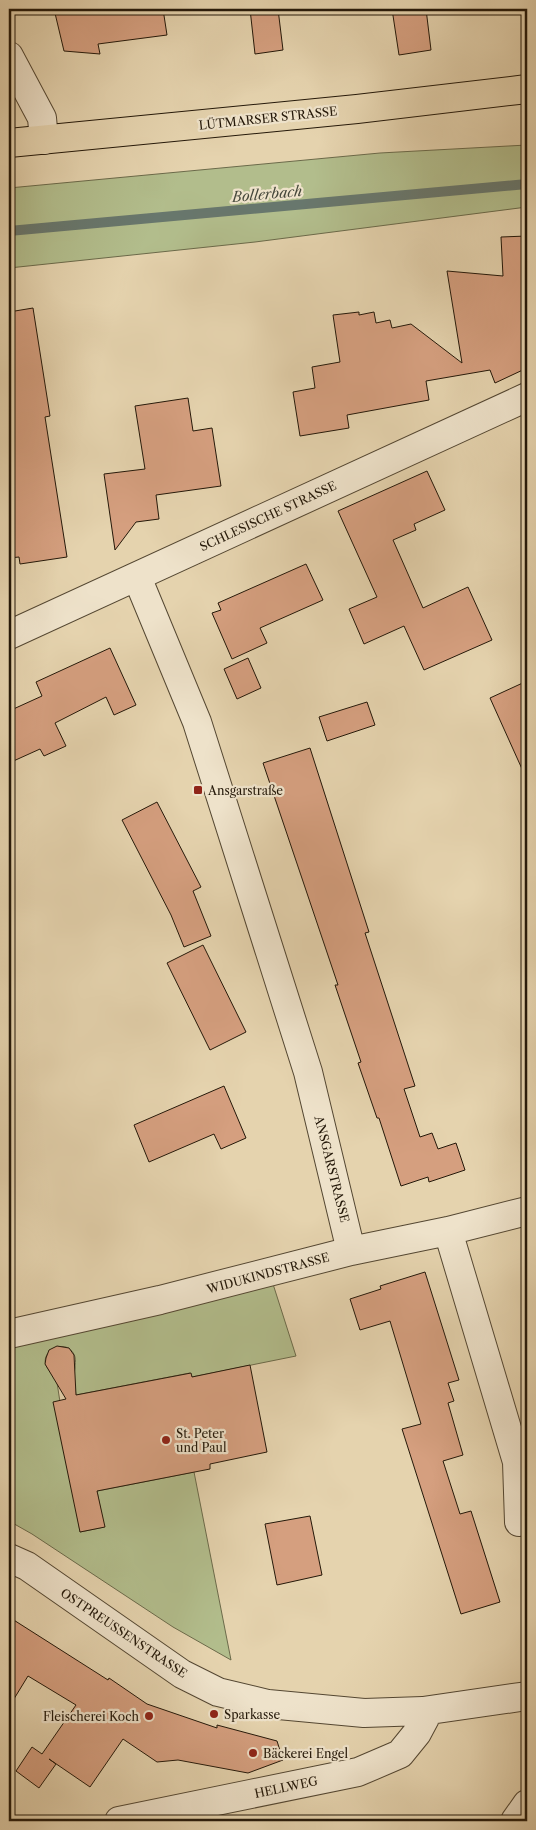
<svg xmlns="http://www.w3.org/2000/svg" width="536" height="1830" viewBox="0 0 536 1830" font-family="'Libre Caslon Text',serif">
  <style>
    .green { fill: #b2bd8c; stroke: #6b6a4a }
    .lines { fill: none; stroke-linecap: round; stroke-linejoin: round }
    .stream { stroke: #68776d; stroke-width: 10 }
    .building { fill: #d59f7f; stroke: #241809 }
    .minor-casing { stroke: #544732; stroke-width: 30 }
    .major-casing { stroke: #241809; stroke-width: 30 }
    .minor { stroke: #eee2ca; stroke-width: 28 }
    .major { stroke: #e5d3ae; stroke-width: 28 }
    .poi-dot { fill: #8f2418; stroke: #eee2ca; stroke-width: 2 }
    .labels { text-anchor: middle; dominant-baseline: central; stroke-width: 4.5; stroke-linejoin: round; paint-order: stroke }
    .street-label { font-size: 12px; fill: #241809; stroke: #eee2ca }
    .poi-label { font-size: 12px; fill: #241809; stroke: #eee2ca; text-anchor: start }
    .water-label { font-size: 14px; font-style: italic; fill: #46483b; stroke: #eee2ca }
  </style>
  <rect width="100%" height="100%" fill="#e5d3ae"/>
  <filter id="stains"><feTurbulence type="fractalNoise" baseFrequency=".004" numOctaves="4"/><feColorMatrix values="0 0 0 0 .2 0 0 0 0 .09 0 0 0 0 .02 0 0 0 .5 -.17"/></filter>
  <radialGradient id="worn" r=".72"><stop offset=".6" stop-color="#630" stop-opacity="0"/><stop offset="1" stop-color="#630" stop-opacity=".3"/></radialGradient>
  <path class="green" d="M527 145V207L255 242 9 268V188L380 153Z
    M273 1284 296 1356 192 1377 190 1373 76 1395C75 1387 73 1377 75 1368 75 1364 76 1361 75 1357 67 1332 26 1357 56 1376L80 1532 104 1527 97 1491 194 1472 231 1660 173 1627 32 1534 9 1521V1346Z"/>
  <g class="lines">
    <path class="stream" d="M9 231 527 184"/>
  </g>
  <path class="building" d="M54 9H163L167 35 98 44 100 54 64 51Z
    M250 9H278L283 50 255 54Z
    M392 9H426L431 50 399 55Z
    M527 236V368L495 383 490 370 426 381 429 400 347 415 349 428 300 436 293 392 315 388 312 367 340 362 333 315 359 312V315L374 312 376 323 390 320 392 328 411 324 462 363 447 271 503 276 501 237Z
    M33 308 50 416 45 417 67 557 20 564 19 557 9 558V312Z
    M188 398 193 431 212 428 221 486 156 495 159 519 136 522 115 550 104 474 145 469 135 406Z
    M427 471 445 510 414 524 416 530 393 540 423 608 468 587 492 640 424 670 404 626 364 644 349 609 377 597 338 511Z
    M306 564 323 600 260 628 267 643 232 659 212 613 221 610 218 603Z
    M110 648 136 705 114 715 106 697 55 723 66 746 44 756 40 749 9 763V711L42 696 36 682Z
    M248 658 261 688 237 699 224 669Z
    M527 681V780L490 698Z
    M367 702 375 725 327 741 319 717Z
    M310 748 369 932 365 933 415 1086 404 1089 420 1137 432 1133 438 1149 456 1143 465 1170 429 1182 428 1177 401 1186 379 1118H377L358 1063 361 1062 335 985H338L263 763Z
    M157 802 201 887 193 891 211 936 184 947 171 915 122 820Z
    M203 945 246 1032 210 1050 167 963Z
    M224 1086 246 1138 221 1149 214 1134 149 1162 134 1125Z
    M425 1272 459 1380 448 1383 454 1401 448 1403 463 1455 443 1461 460 1514 471 1511 500 1602 461 1614 402 1429 421 1424 390 1321 360 1330 350 1299 381 1289 380 1286Z
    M57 1346 69 1348 74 1355 76 1395 191 1373 192 1377 250 1365 267 1452 210 1464V1469L97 1491 105 1527 80 1532 53 1402 66 1399 45 1364 46 1358 49 1350Z
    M310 1516 322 1575 277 1585 265 1524Z
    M9 1617 108 1680 109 1678 147 1704 217 1728V1725L277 1741 283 1760 248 1773 178 1760 157 1762 123 1739 90 1787 49 1759 56 1764 39 1788 16 1771 32 1747 42 1754 76 1705 28 1676 9 1707Z"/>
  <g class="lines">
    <g class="minor-casing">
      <path id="minor" d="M9 56 42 118 44 140
        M137 577 197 722 308 1072 351 1251
        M9 635 527 397
        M448 1231 517 1462 519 1522
        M9 1334 160 1300 351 1251 448 1231 527 1211
        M9 1558 27 1566 182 1674 218 1692 268 1704 364 1713 423 1711 527 1696
        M119 1821 358 1772 400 1754 417 1733 425 1718 423 1711
        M515 1821 527 1804"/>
    </g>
    <g class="major-casing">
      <path id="major" d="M9 143 357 109 527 89"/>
    </g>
    <use href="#minor" class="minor"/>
    <use href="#major" class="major"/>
  </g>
  <g class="poi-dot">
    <rect x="193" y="785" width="10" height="10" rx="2.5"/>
    <circle cx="166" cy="1440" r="5"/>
    <circle cx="214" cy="1714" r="5"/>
    <circle cx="149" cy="1716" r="5"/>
    <circle cx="253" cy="1753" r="5"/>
  </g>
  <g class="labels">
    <g class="street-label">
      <text transform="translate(268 118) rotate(-6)">LÜTMARSER STRASSE</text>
      <text transform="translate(268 516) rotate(-25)">SCHLESISCHE STRASSE</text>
      <text transform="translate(332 1169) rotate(76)">ANSGARSTRASSE</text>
      <text transform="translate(268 1273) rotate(-15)">WIDUKINDSTRASSE</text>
      <text transform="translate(124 1633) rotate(34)">OSTPREUSSENSTRASSE</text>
      <text transform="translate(286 1787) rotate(-12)">HELLWEG</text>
    </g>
    <g class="poi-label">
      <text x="208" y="790">Ansgarstraße</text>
      <text x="176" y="1433">St. Peter<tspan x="176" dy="14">und Paul</tspan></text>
      <text x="224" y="1714">Sparkasse</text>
      <text x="139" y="1716" text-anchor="end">Fleischerei Koch</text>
      <text x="263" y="1753">Bäckerei Engel</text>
    </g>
    <g class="water-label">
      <text transform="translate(267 194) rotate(-5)">Bollerbach</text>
    </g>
  </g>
  <rect width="536" height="1830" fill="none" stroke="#e5d3ae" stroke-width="30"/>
  <rect x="10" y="10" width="516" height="1810" fill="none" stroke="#241809" stroke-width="2.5"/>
  <rect x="15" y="15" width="506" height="1800" fill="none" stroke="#241809"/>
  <rect width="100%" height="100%" filter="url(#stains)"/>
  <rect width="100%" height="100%" fill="url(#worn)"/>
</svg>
